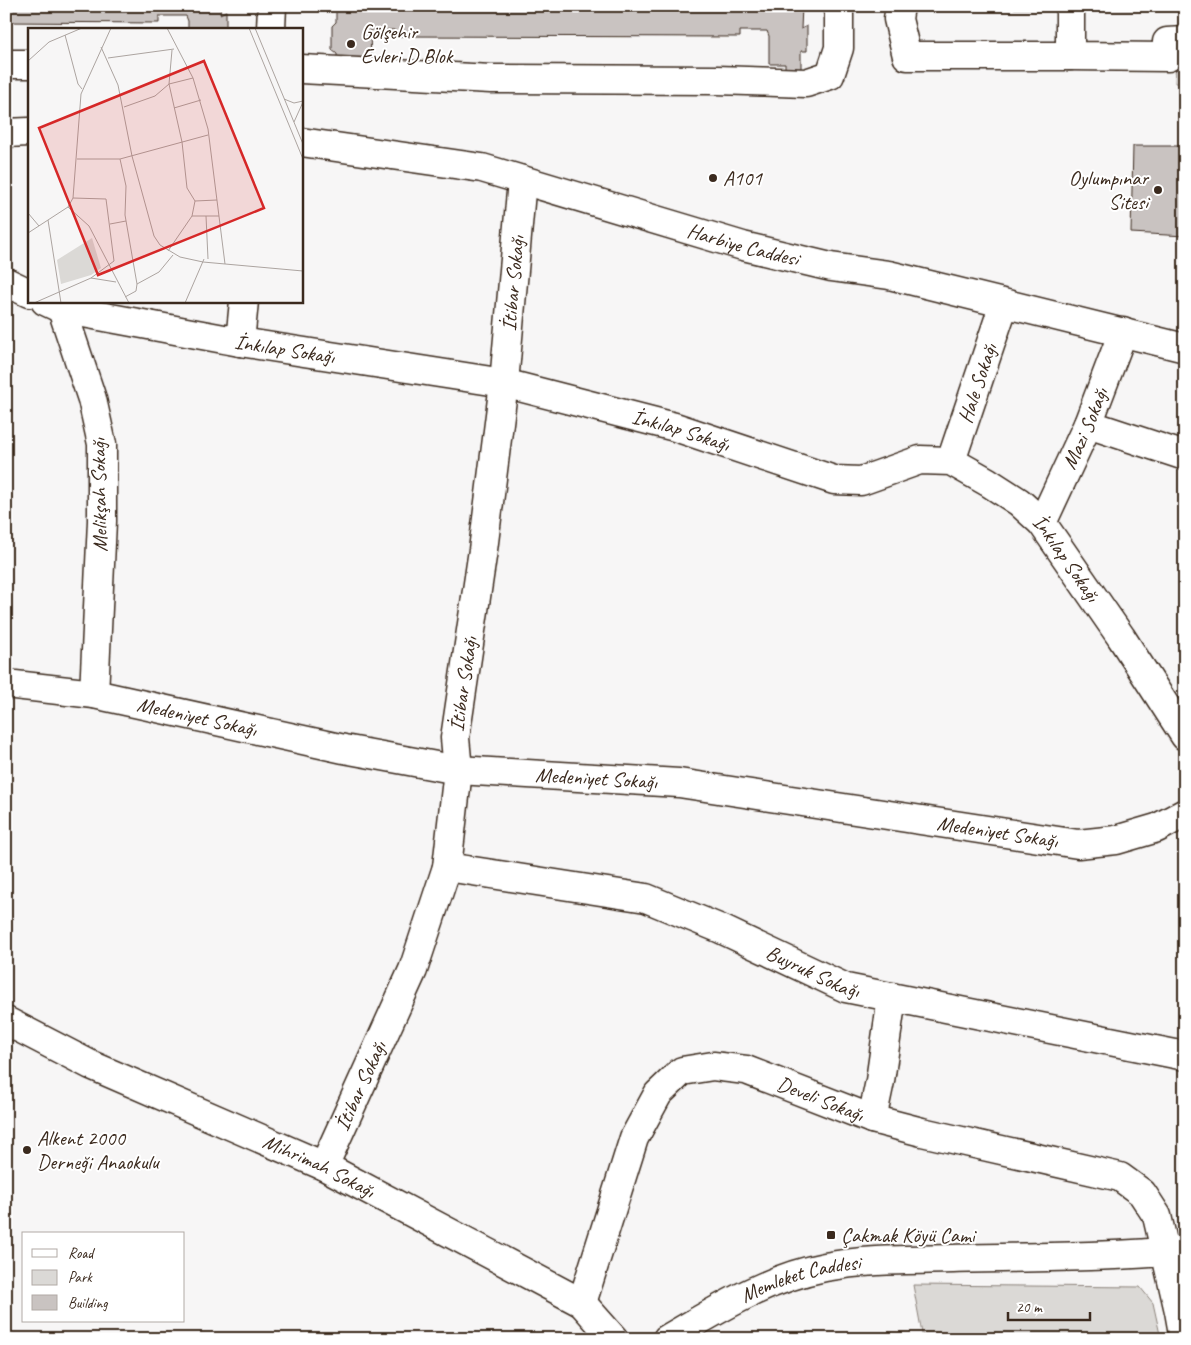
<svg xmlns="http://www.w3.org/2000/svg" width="1191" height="1345" viewBox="0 0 1191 1345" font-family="Caveat,sans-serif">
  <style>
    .green { fill: #dbd9d6; stroke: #8b827a }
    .building { fill: #c9c3c1; stroke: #3b2a1e }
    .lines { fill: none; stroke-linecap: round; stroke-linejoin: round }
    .minor-casing { stroke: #3b2a1e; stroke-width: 31 }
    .major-casing { stroke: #3b2a1e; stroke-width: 31 }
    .minor { stroke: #fff; stroke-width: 28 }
    .major { stroke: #fff; stroke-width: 28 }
    .poi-dot { fill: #3b2a1e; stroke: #fff; stroke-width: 2 }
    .labels { text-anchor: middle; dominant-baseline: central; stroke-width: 4; stroke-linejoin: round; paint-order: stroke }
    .poi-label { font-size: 21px; fill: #3b2a1e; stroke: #fff; text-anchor: start }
    .street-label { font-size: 21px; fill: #3b2a1e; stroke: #fff }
    .inset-road { fill: none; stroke: #aca4a0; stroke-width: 1 }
    .view { fill: #d62828; fill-opacity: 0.15; stroke: #d62828; stroke-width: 2.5 }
    .inset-edge { fill: none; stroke: #3b2a1e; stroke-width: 2.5 }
  </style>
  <rect width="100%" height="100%" fill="#f7f6f6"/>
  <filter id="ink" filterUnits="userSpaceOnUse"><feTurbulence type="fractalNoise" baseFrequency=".02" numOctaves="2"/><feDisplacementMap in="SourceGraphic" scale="10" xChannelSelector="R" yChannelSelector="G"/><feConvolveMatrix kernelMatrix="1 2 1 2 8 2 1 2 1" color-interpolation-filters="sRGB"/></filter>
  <g filter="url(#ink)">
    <path class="green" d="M1185 52V83H1175L1176 53Z
      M913 1285 1140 1287 1153 1303 1161 1339H923Z"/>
    <path class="building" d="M6 6H221L220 14 226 11V29H188V21L186 16H159V23L6 22Z
      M336 6H802L801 29 807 26V51H801V69H785V64H769V36L767 31H740V37L399 36 394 30H370L371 65 337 68V54L332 50V26L336 22Z
      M949 6H1049V8L949 9Z
      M1110 6H1185V11L1110 9Z
      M1133 146H1185V236L1131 233Z"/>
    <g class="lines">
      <g class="minor-casing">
        <g id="minor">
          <path d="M900 6 898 19 907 56H1070"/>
          <path d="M1070 6V56L1168 57 1167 42 1185 41"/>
          <path d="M271 29 272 6"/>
          <path d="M6 64H29"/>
          <path d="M301 69 491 79 717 80 806 83 830 75 839 48V6"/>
          <path d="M6 133 29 132"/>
          <path id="s1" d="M301 142 482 168 743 246 831 267 889 275 1185 348"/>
          <path d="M6 282 29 293"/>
          <path id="s2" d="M45 301 62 309 240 342 504 383 675 427 834 480 861 481 920 460 951 461 988 482 1019 502 1042 523 1121 637 1185 736"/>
          <path d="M63 301 62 309 92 399 102 444V521L94 694"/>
          <path d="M240 342 244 301"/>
          <path d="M1088 424 1185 456"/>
          <path id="s3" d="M951 461 1004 304"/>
          <path id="s4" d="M1042 523 1088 424 1123 332"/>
          <path id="s5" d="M6 684 94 694 344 749 458 770 679 783 1078 844 1116 840 1157 828 1185 813"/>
          <path id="s6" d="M447 867 646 898 721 929 846 988 1185 1056"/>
          <path d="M872 1119 880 1081 892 997"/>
          <path id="s7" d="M324 1166 413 970 447 867 458 770 455 738 483 550 504 383 522 180"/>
          <path id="s8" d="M582 1303 634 1138 658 1094 682 1071 713 1066 746 1070 872 1119 922 1132 1120 1177 1142 1193 1157 1216 1179 1311 1184 1339"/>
          <path id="s9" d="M667 1339C717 1310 767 1278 825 1267 867 1259 910 1260 953 1259 1029 1257 1107 1258 1183 1250"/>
        </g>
      </g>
      <g class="major-casing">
        <g id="major">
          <path id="s10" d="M6 1021 91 1065 324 1166 582 1303 614 1339"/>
        </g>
      </g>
      <use href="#minor" class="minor"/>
      <use href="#major" class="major"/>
    </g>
  </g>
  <g class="poi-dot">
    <circle cx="351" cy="44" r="5"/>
    <circle cx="713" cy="178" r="5"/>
    <circle cx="1158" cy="190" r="5"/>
    <circle cx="27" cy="1150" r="5"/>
    <rect x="826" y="1230" width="10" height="10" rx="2.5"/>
  </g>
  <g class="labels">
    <g class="poi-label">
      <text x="361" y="32">Gölşehir<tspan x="361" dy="24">Evleri D Blok</tspan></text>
      <text x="723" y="178">A101</text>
      <text x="1148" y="178" text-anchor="end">Oylumpınar<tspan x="1148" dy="24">Sitesi</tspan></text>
      <text x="37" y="1138">Alkent 2000<tspan x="37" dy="24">Derneği Anaokulu</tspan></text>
      <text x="841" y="1235">Çakmak Köyü Cami</text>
    </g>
    <g class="street-label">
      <text stroke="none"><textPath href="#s1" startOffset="455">Harbiye Caddesi</textPath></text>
      <text stroke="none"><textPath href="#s7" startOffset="912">İtibar Sokağı</textPath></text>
      <text stroke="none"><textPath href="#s2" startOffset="245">İnkılap Sokağı</textPath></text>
      <text stroke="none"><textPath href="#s3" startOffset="82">Hale Sokağı</textPath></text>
      <text stroke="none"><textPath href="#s4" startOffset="104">Mazi Sokağı</textPath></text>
      <text stroke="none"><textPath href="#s2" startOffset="650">İnkılap Sokağı</textPath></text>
      <text transform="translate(99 495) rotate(-91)">Melikşah Sokağı</text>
      <text stroke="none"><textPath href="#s2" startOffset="1085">İnkılap Sokağı</textPath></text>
      <text stroke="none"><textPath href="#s7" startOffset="508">İtibar Sokağı</textPath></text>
      <text stroke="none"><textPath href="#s5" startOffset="194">Medeniyet Sokağı</textPath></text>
      <text stroke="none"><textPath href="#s5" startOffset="599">Medeniyet Sokağı</textPath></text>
      <text stroke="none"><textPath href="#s5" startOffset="1004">Medeniyet Sokağı</textPath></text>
      <text stroke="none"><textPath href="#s6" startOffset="384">Buyruk Sokağı</textPath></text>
      <text stroke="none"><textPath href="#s7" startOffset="88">İtibar Sokağı</textPath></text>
      <text stroke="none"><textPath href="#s8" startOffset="401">Develi Sokağı</textPath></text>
      <text stroke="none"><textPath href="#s10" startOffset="345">Mihrimah Sokağı</textPath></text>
      <text stroke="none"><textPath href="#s9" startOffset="148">Memleket Caddesi</textPath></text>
    </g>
  </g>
  <g transform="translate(28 28)">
    <rect width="275" height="275" fill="#f7f6f6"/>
    <path d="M64 210 73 240 63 247 33 256 29 232Z" fill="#dbd9d6"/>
    <path class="inset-road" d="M139 0 165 50 180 101 197 236M221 0 275 131M227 0 275 116M37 7 50 56 54 61M73 19 90 57 104 128 126 208 132 217 152 229 175 234 275 243M80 30 146 21M0 33 21 14 54 0M256 71 266 75 275 73M96 79 127 68 141 56 165 50M146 80 173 72M266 94 275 74M49 131H92L180 107M92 131 98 158 97 187 109 256M167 173 189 172M40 179 61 198 101 275M0 185 11 198M164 188H191M178 188 180 231M20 192 33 275M82 196 98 193M0 205 40 179 45 170 53 66 83 0M140 223 164 188 167 173 159 160 154 114 141 56 144 22M63 250 88 254M97 269 108 263 109 256 131 244 145 227M6 275 63 250 86 233 78 171 45 170M157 275 176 231"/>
    <path class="view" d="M176 33 236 180 70 247 11 100Z"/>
    <rect width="275" height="275" class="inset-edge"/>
  </g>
  <rect width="1191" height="1345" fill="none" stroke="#fff" stroke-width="25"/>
  <rect x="12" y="12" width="1166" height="1320" fill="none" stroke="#3b2a1e" stroke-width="2" filter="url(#ink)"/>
  <rect x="22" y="1232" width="162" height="90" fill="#ffffff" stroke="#b1aaa5"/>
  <rect x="32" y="1249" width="25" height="8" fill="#ffffff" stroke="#b1aaa5"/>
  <text x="68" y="1258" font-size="15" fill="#3b2a1e">Road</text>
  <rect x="32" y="1270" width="25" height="15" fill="#dbd9d6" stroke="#b1aaa5"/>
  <text x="68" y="1282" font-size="15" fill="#3b2a1e">Park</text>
  <rect x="32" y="1295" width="25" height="15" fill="#c9c3c1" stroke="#b1aaa5"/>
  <text x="68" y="1308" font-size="15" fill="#3b2a1e">Building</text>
  <path d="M1008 1312v8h82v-8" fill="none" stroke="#3b2a1e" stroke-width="2.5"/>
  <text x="1016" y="1312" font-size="15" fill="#3b2a1e" stroke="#ffffff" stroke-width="4" paint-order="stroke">20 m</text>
</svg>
